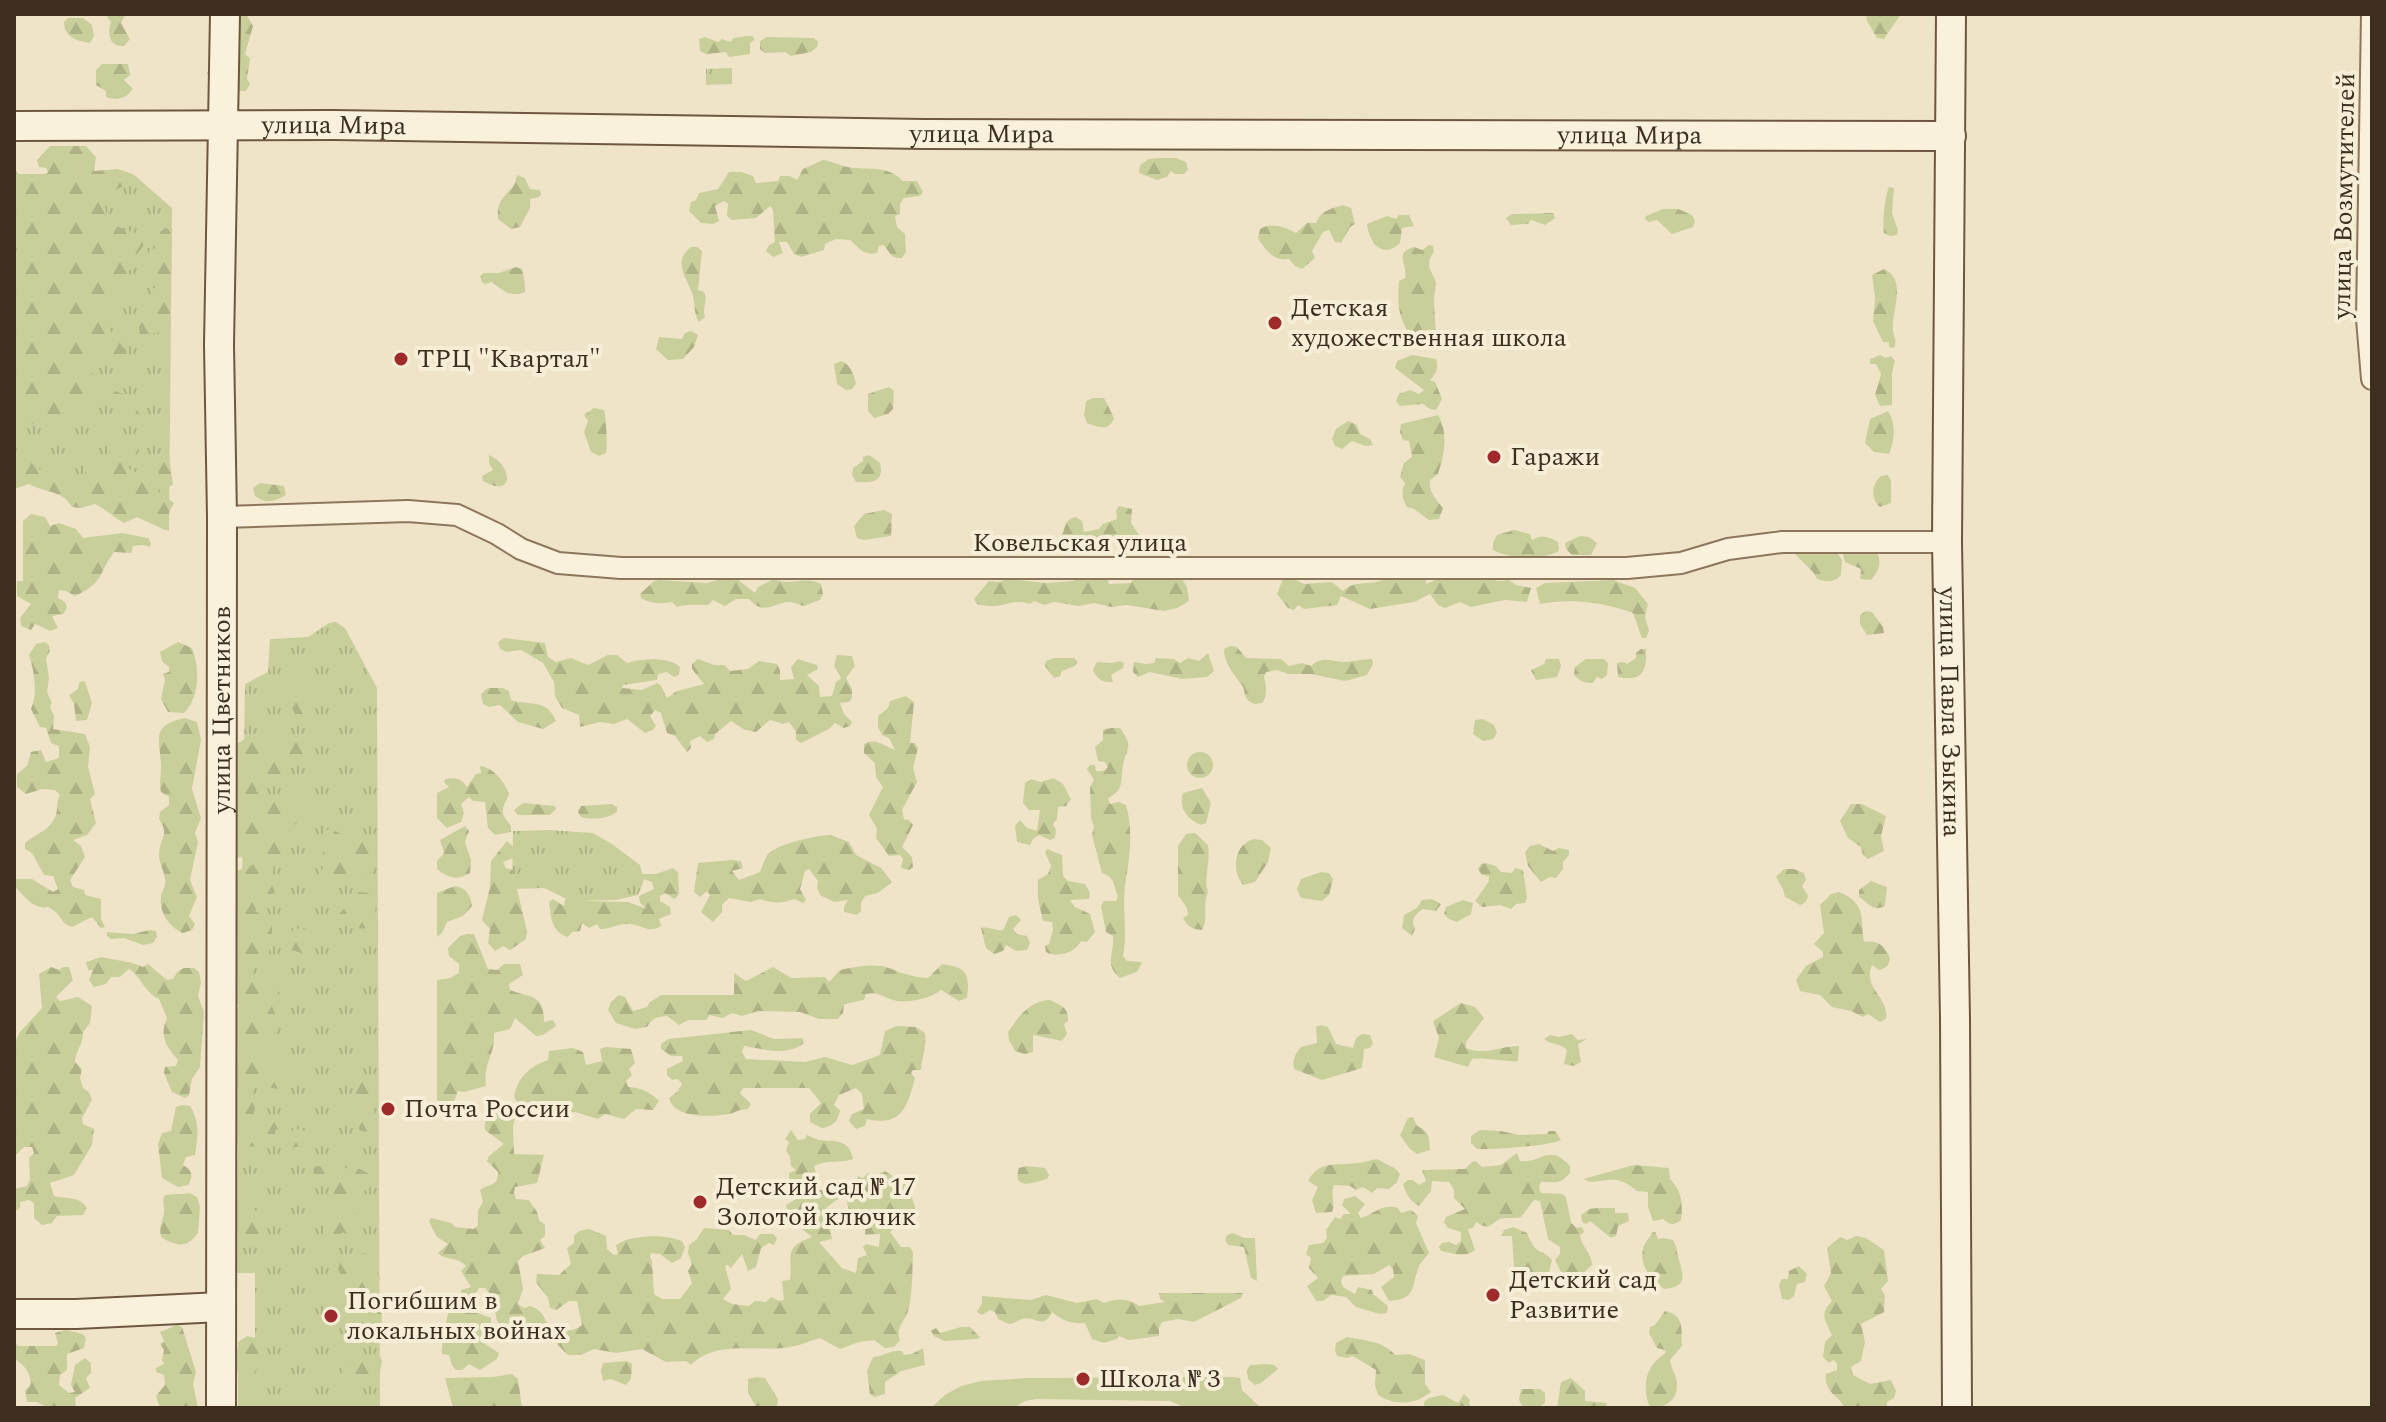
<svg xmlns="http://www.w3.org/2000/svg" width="2386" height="1422" viewBox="0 0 2386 1422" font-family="Spectral,serif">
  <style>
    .grass { fill: url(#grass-tufts) }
    .forest { fill: url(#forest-firs) }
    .pitch { fill: #c9cf9b }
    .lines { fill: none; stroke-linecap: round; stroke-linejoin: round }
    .street-casing { stroke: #8d765c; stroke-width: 24 }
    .secondary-casing { stroke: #6f573f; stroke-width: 32 }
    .street { stroke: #faf1dc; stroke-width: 20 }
    .secondary { stroke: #faf1dc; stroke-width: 28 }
    .poi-dot { fill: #9e2a2b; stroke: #f7eed8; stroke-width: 3 }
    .labels { text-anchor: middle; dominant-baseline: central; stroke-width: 8; stroke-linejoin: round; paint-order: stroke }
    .street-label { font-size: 26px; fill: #3d2e20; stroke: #f7eed8 }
    .poi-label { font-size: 26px; fill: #3d2e20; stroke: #f7eed8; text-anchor: start }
  </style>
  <defs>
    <pattern id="grass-tufts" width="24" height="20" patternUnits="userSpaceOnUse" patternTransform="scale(2)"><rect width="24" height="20" fill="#c9cf9b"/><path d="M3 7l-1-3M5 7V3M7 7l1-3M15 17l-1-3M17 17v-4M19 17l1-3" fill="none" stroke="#aeb285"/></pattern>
    <pattern id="forest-firs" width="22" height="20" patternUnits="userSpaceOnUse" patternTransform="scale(2)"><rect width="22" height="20" fill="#c9cf9b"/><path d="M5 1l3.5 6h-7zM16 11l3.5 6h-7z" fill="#aeb285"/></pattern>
  </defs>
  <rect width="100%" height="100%" fill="#f0e4c8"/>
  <path class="grass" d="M732 68V84L706 85V69Z
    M14 174H133L172 208 169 531 14 463Z
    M336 622 345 628 377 688 380 1408H238V1345L255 1344V1273H236L245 684 268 672 270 639 308 637 329 623Z
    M548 830 593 833 612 844 640 865 644 880 638 895 616 900 571 901 544 888 512 889 513 831Z"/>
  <path class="forest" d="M105 14H126L121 23 130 39 124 46C109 47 107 34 111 22Z
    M218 14H246L253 26 245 54 250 58 247 79 250 84 246 91C228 91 217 87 207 73L214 62Z
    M1866 14H1901L1884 39 1877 38 1867 21Z
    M68 18H83L92 25 94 36 90 43C77 41 64 37 64 22Z
    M747 36H752L755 39 750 43V54L729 57 726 52 706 54 700 51 699 39 705 37 718 42 722 39 731 42 733 38Z
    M767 37 814 38 818 42 817 47 811 52 791 56 785 52 765 53 760 49V41Z
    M102 64H128L130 75 124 80 133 89C125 99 118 101 106 97V91L96 85V70Z
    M50 146H86L96 157 94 171 117 169 133 174V181L96 200 105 206 108 223 143 236 145 243 134 259 131 270 124 271C136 302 110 300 104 323L124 348 126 360 121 363 109 358 105 342 98 345 94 360 88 367 89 372C106 376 109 394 127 394L135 400 140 419 134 424 115 420 112 412 116 400 112 397 92 405 70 400C66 406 62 417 57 423 46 438 26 420 17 412L14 413V285L20 274 14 265 23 249 20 241 14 242V229L21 232 30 227 26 219 17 221 14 226V167L23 182 34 180 48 172 46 168 39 167 37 160Z
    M1160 158H1176L1186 162 1188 170 1184 174H1175L1171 171 1167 177 1157 180 1139 173 1140 165 1149 159Z
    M823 160C833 161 840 166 848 167 870 171 886 164 903 181H917L923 192 920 196 904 198 900 204V214L895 216 897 227 905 234 906 252 902 258C890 259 891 252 883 245L879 246 877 253C864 256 859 248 850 240L836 239 825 244 824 250 801 257 794 254 787 242H779L783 253 773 257 766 251 769 245 775 242 773 210 770 206 756 218 732 220 727 216 728 204 724 201 715 206 719 221 713 224 701 223 689 211 691 202 696 200 699 193 718 189 729 172H741L753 176 756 183 778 181 780 176H790L797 180 803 169Z
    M517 175 525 178 530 189 540 190 541 194 539 197 530 199V208L520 227 511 229 498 219C495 193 514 196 517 175Z
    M1889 187 1894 188 1892 213 1898 230 1897 235 1890 236 1884 233C1882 223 1885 196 1889 187Z
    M1343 205 1351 208 1355 224 1350 227 1341 243 1335 242 1329 230 1323 232 1312 251 1315 258 1302 269 1295 266 1289 259C1274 262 1265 250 1258 238L1260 229C1272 222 1284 227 1296 233L1307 223H1316C1321 210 1331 209 1343 205Z
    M1663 209H1678L1692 215 1695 221 1693 227 1672 234 1657 220 1649 222 1645 219 1646 216Z
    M1553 213 1555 218 1545 225 1531 220 1528 224 1511 225 1506 218 1512 214Z
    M1399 215H1409L1414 226 1402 228 1400 243C1382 260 1369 242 1367 224L1387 216 1396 219Z
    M165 228 170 229 172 233 171 283 168 292 171 301 169 327 163 332 140 335 138 321 147 318 142 307 151 299 152 289 166 283 164 275 149 272 148 253 152 249 163 247 160 232Z
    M1429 245 1433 246 1434 252 1430 258 1429 267 1436 282 1434 300 1436 336 1423 341 1414 339C1398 321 1397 304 1399 281L1405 278C1408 263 1393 253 1414 247L1422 250Z
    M691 247H697L702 251 698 290 704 292C708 300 702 308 705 317L699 322C694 314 695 305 693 296 688 279 671 262 691 247Z
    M516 267 522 269C523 271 526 288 525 292 511 298 503 291 492 282L485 284 482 282 480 276 483 273H499Z
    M1884 269C1908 280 1891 311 1893 330 1894 338 1897 339 1894 348L1889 347V342H1883L1873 321 1875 298 1872 275Z
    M691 331 698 335 694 347 683 359 668 360 656 349 659 337 682 339 685 333Z
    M1412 355 1436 359C1439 368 1436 374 1430 380L1435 382 1442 399 1436 410 1430 409 1423 404 1400 406 1396 401 1399 394 1410 390 1419 394 1424 390 1395 368 1397 361Z
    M1880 355 1885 358 1891 356 1895 361 1892 373V405L1880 406 1875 395 1881 374 1876 364H1870V359Z
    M842 361C851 366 854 374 856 384L852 389 846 390 837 384 834 364Z
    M889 387 894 391 893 409 888 414 874 418 868 411V394Z
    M1093 398H1104L1114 418C1109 432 1098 427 1087 423L1084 415 1086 401Z
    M594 408 604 410C606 415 608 448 606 453L599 456 591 452 584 432 588 421 584 415Z
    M1888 411C1896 423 1895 440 1889 454L1874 452 1865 443 1870 419Z
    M1438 415C1449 433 1444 456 1438 474L1430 480C1428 492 1437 500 1443 508L1439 519 1429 520 1414 509 1407 507C1402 498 1401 492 1405 483L1400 477 1404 463 1412 457 1409 441 1403 440 1400 432 1401 424Z
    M1348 421 1357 425 1360 434 1370 439 1373 445 1365 446 1352 441 1342 449 1335 446 1332 439 1336 429Z
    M121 438 132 441 139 450 137 455 125 456 122 459C127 472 145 477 159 476L158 470 151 465V460L165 454 169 456 173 485 157 491 174 503 169 512V526L165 530 137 517 124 523C113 517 107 510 95 504L81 508 72 507C61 489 47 494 29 484L14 489V456L30 461 37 469 49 472 54 481C65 482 75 478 86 482L88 478 84 466 109 456 111 443Z
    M489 455C514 466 514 499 483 481L482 476 493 470 489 463Z
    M869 455 880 463C885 483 871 483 856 482L852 475 853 468 863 461V457Z
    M1888 475 1891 481V503L1880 507C1870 499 1872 483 1881 476Z
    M260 483 284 486 286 495C275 502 265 504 255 496L253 488Z
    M1119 506 1132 509 1131 523 1139 535C1131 543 1124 541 1115 538L1109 542 1066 541 1061 537C1066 528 1064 519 1076 517L1082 521 1084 532 1099 529 1103 524 1117 519 1116 510Z
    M884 510 892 514 891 536 864 540 857 538 854 526 864 514Z
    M31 514 45 517 50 526 59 523 76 529 83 538 122 533 148 538 151 543 150 547 143 545 133 546 131 553 114 552C98 574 104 583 75 596L66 591 59 590 58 598 65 602 67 608 63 614 52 616 58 628 50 631 35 624 31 630 21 626 20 618 31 604 17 596V581H23V521Z
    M1514 530 1530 534 1532 540C1542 534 1548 536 1558 542L1559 551C1542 560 1509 559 1493 550V543L1497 535Z
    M1580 536 1589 537 1597 543 1591 555H1572L1566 549 1565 543Z
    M1834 548 1842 560 1841 575C1834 583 1826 582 1817 579L1813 572 1796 555V550Z
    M1847 550H1859L1864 554 1877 552C1882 563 1879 571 1871 580L1860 579 1861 569 1845 562 1843 555Z
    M1095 573 1106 576 1109 584 1131 583 1134 578 1145 575 1163 580 1182 579 1187 587 1189 601 1177 608 1164 611 1127 605 1111 607 1094 603 1079 606 1054 602 1044 605 1034 601 1030 604C1014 598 1004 607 990 606 986 606 981 605 977 604L974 599 989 581 999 582 1008 579 1046 583 1073 581Z
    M1426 575V584L1440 578C1454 582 1468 573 1482 576 1495 579 1493 583 1509 580L1516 585 1531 588 1527 602 1505 600 1471 607 1460 602 1445 608 1438 605 1430 594 1414 602 1370 609 1341 596 1337 605 1304 609 1298 605 1294 610 1288 608 1277 594 1282 581 1288 576 1304 584 1332 582 1343 591C1356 580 1366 585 1380 581 1395 577 1409 576 1426 575Z
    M733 576 755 593 758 587 774 579C791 587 804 575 821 584L823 594 820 600 804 606C799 605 795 602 790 602 773 602 765 617 749 599H736L725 606 713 600 708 605C697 605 686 604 677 607L672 602C661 604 651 604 641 598L640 594 654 581 660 580 707 583Z
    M1613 580 1635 588 1648 604 1645 617 1649 631 1646 638H1642L1633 613C1602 602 1572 598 1540 604L1536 588 1545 583Z
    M1866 611 1872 612 1883 627 1884 633 1867 635 1860 624V615Z
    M504 638 545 643 548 657 556 662 571 658 588 665 608 655H617L627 663C641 659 668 656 680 667L679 675 674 677 667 672 658 674 657 680 623 685 622 688 642 690 657 683 661 686 667 698 677 691 704 684 692 669V664L698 659 714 665H725L730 671 748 669 759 661 777 664 780 670V680L794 679 791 667 798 659 817 665 818 669 807 675 819 686 820 697 832 696 836 682 841 678 834 666 837 655 852 656 855 666 846 678 852 689V698L849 702 840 703 844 714 852 722 850 726 844 728 835 723 829 729 801 743 796 740V732L789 722 783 724 770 720 756 732 745 730 731 721 715 734 714 739 707 742 700 736 690 741 691 748 687 752 675 736 667 733 661 713 655 710 650 716 656 726 653 730 645 733 627 719 614 724 600 722 580 727 579 715 562 708 555 696 554 682 543 663 521 650 507 652 500 649 498 642Z
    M45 642 49 645 50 651 46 658 49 678 47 692 52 703 50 707 54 716 53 729 85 734 90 747 88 767 95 794 90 799 96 823 87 835 73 840 81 846 85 857 70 880 73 887 84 890 85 895 101 899V919L105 927 101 928 92 917 72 927C60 923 62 916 53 910 45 904 49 909 40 907 29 904 22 893 14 886V879H32L53 892 58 889 53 876 44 875 32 853 25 849V843C37 833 51 830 56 815 58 808 56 802 60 795L55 790 42 789 26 794 17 787V774L27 766 31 752 41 750 46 762 59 758V746L51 743 46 728 40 727 31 709C38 694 34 670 29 655L36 644Z
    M178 642 192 648C200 669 200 697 184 713L168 712 161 699 165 680 163 674 169 672V667L162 661 160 652Z
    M1230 646 1237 647 1246 658 1281 659 1289 666 1302 663 1311 666C1323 655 1331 662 1344 662 1352 662 1362 659 1372 659L1373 664 1367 675 1345 681 1311 674H1288L1277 670 1266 672 1264 677C1266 685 1268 696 1262 703 1256 704 1254 705 1249 701 1243 697 1246 689 1241 684 1233 673 1224 663 1224 649Z
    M1641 649H1646C1647 672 1642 682 1618 677L1617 663 1624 662 1627 664 1636 658V653Z
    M1208 653 1214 671 1207 677 1182 679 1150 672 1138 677 1133 672 1134 662 1146 664 1154 663 1156 658 1174 659 1180 663 1188 658 1199 661Z
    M1054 658H1074L1078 662 1075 666 1062 671 1060 676 1054 678 1045 666 1046 661Z
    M1546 659H1559L1561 666 1557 677 1536 680 1531 670 1544 664Z
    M1586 659H1604L1608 663 1607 675 1602 679 1597 677 1593 683C1584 683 1581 682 1574 675L1575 667Z
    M1120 661 1124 663 1123 668 1111 675 1113 682C1103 683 1097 679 1093 670L1097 662 1111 663Z
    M300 676 307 681 309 688 306 705 310 722 308 727 302 728 297 725 294 711 284 697 293 677Z
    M82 681 85 682 92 703 87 720 76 721 74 704 69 695 78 689 79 683Z
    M488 688H503L509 691 511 700C528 706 547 698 556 721L543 729 518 722 500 705 489 707 483 704 481 694Z
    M906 696 914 702 910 743H915L918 748 913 768 917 782 902 810 904 819 909 820 913 825 902 847 912 857 913 867 909 870 901 868 903 859 900 855 889 856 876 838 877 829 869 815 883 787 876 777 875 763 864 753V744C876 737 884 746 895 750L889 738 882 735 878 727V716L888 708 890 701Z
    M185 718 197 722 201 740 192 789 201 818 195 833 198 842 190 880 197 897 189 916 195 924 192 930 183 933C170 928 159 913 161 897 161 893 164 890 165 885 167 875 159 865 159 854 160 836 170 836 159 819L160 812 169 805V797L161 792C159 783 161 776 161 766 160 739 150 725 185 718Z
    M1483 719 1494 725 1497 733 1493 739 1483 741 1473 734 1475 720Z
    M1111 728H1120C1134 748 1127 745 1123 765 1120 781 1125 790 1108 798L1110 804 1119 802 1126 805C1134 831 1129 860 1125 886 1122 910 1128 933 1123 956L1127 961 1142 962 1137 972 1120 978C1103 964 1115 953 1113 936L1106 932 1101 906 1104 901H1116L1118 896C1113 886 1115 876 1102 873L1092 835 1094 827 1091 818 1090 787 1094 780 1087 769 1090 765H1095L1096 771H1104L1108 767 1105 762 1098 761 1095 747 1103 740V730Z
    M266 737 283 744C292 738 298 735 307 743L308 752 303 759 287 753 282 763 285 772 281 783 270 786 266 779 257 781 256 791C264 798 273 796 282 801L299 798 307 803 306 818C293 825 283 834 270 837L283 849 281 856 274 862 272 885 275 892 260 903 255 911C259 914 264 915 268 918 277 924 268 948 268 959L253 966 252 975C265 981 273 969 282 990L275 994 270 1001C279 1025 283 1025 264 1045L267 1057C287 1056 296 1075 281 1089L270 1088 256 1078 251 1083 255 1108 253 1117 257 1126 263 1130 272 1126 271 1118 276 1116 281 1119 282 1125 287 1131 302 1129 307 1136 306 1145 291 1148 283 1141V1131L276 1129 272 1146 262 1148 233 1144 230 1011 239 1006 233 999 234 872 258 863 256 856 234 858 233 746 243 740Z
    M1187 765a13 13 0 1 1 26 0a13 13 0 1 1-26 0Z
    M480 766C493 767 505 782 509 794 502 810 499 812 511 826V832L495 835 488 828 485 802 473 801 469 797 461 804 464 813 461 822 447 828 437 818V793L449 787 444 782 445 779C456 777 461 778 467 787L476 774 481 773Z
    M1054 778 1063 784 1071 799 1066 806 1058 807 1057 819 1053 824 1056 830 1055 838 1050 840 1039 835 1033 839 1030 845 1017 842 1015 826 1020 820 1027 828 1037 831 1040 810H1029L1023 803 1025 783 1031 779 1040 782Z
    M1202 788 1211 803 1206 823 1201 825C1188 820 1178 808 1183 793Z
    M523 803 555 806 556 809 550 815H518L514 810Z
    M612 804 617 807V812C606 819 594 820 581 817L578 812 581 806Z
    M1851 804H1862L1886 816 1881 836 1884 851 1868 859 1863 855 1861 847 1848 838 1840 821Z
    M465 826 469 831 465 842 471 860 470 873C457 881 448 878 437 869V861L444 853 440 840Z
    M332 829 344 836 359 830 369 836C377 849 381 862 370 874L347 873 334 881 332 891C321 886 317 875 324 865L320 861 325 846 323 831Z
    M1195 833 1208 845C1211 862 1203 880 1208 892 1202 905 1209 919 1202 930 1192 929 1188 927 1183 918L1188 915 1187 908 1178 895V846L1186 834Z
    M831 835 849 842 856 855 881 868 892 882 878 893 865 896 861 903V911L857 915 844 912V907L848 900 834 902 820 895 817 888 818 881 809 869 805 871 800 889 806 900 803 903 794 899C782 904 772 903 760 899L751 902 729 898 722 905V912L713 922 701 912 710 895 707 891 700 897 694 892 698 863 732 860 741 861 743 868 732 871 739 880 760 872C762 867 765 858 768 854 778 844 816 835 831 835Z
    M1254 839 1262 840 1271 848 1268 862 1255 882 1243 885C1231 870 1234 844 1254 839Z
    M507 841 518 851 516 857 503 862 506 868 513 870 512 884 517 889 527 931 526 939 510 950 503 946 495 951 488 943 490 929 482 920 490 887 491 861Z
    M1539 844 1553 851 1559 848 1569 850V855L1563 862V869L1556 878 1550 877 1541 882 1528 866 1525 852 1530 846Z
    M1047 849 1062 855 1063 876 1068 881 1085 884 1090 893 1089 899 1070 900 1075 907 1090 914 1095 932 1087 942 1081 941C1075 953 1058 958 1046 952L1045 946 1049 944 1053 930 1052 922 1043 921 1038 899V880L1048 874 1051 866 1045 852Z
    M1486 863 1496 866 1501 872 1512 873 1515 868 1523 870 1527 897 1525 903 1516 904 1511 909 1500 905 1482 907 1475 901 1489 881V876L1482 875 1478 869 1481 864Z
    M673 868 678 872 679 894 675 899 665 893 660 896V901L670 907 671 914 659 919 661 926C648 934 641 924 628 924 620 923 610 929 600 929L597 924 589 928 582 923 580 931 572 932 568 937C551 932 551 916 549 902L553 899 564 906 565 899 578 897 588 901 628 902 647 909 640 903 639 896 654 889 652 882 643 879 642 874H656Z
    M1784 869H1794L1804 873 1806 880 1802 886 1808 896 1806 902 1800 905 1785 897 1783 889 1776 877Z
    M1321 872 1329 873 1333 879 1329 895 1322 901 1301 898 1297 889 1301 879Z
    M1871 881 1887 887 1885 906C1872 912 1870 904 1859 897V890Z
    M455 886C467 888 470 895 472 906L463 916 447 922 442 933 437 937V893Z
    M359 892 369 893 375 898 376 929 350 928 340 923V913Z
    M1839 892C1867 904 1860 917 1864 942 1878 940 1884 945 1890 958 1889 965 1887 968 1879 970L1872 965C1862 988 1890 998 1886 1019L1880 1022 1868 1014 1863 1017 1851 1011 1832 1007 1820 995 1800 991 1796 980 1806 966 1823 957V952L1814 944 1824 933 1820 905 1831 894Z
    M1432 899 1441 904 1436 911 1423 909C1415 915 1410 919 1415 929L1412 936 1402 928 1404 915 1417 908 1422 900Z
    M1463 900 1473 903 1471 914 1457 922 1449 919 1444 914 1446 907Z
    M1016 915 1021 920 1013 929 1017 934 1027 936 1030 943 1027 950 1016 951 1006 945 1003 951 994 954 986 948 981 928C989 926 994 931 1003 930L1009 917Z
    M301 928 305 930 307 942 305 954 288 949 284 943 293 930Z
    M149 930 156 931 157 937 153 943 143 945 124 938 111 939 107 936V932L134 934Z
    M467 934H474L488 969 497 970 504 964H520L523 975 509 984 510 990C530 998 544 993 544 1022L553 1020 556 1026 543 1035 536 1036 515 1018 510 1029 494 1033C495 1057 483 1062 486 1086L464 1092 458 1091 452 1107 446 1110 441 1108 437 1100V980L450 978 459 973V964L449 956 448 948 460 936Z
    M101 957C114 960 131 961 143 967L148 964 167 980 173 979 178 971 184 968H194L199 972 201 983 198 996 204 1012 200 1067 192 1079 189 1095 185 1098 172 1092 164 1073 165 1067 176 1066 178 1060C166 1046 159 1036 167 1018L159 999C143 991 141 976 129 969L120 977H111L106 984 94 987 89 980 93 970H88L86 962Z
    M942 964C967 967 970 974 967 998L959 1001 941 990C932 998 910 1003 897 1001 885 999 879 991 866 994L864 1000 844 1004 843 1013 838 1019H819L800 1012 758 1011 742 1016 732 1013 723 1018 709 1015 707 1020H688L679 1025 667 1016C657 1017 652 1018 647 1027L635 1029 616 1023 608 1010 611 1002 619 995 625 997 633 1011 647 1007 650 1002 661 995H734V973L746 981 773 967 791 978 825 977 829 982 840 970C855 967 876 962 892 969 903 974 914 977 928 978Z
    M51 967 59 970 63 967H69L73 980 56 997 60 1001 78 997 92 1006 90 1023 83 1032C84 1044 75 1051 75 1062L82 1069 80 1078 83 1088 89 1092 92 1100 82 1118 83 1124 94 1129 92 1145 74 1175 50 1183 54 1196C67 1199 80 1196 87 1208L83 1215 57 1216 52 1223 42 1225 34 1218V1203L29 1200 20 1202V1208L14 1212V1189L27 1186 30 1179 29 1158 34 1153 32 1147H24L14 1157V1044L20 1032 42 1008 39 974Z
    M1050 1000C1060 1005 1069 1007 1068 1021L1064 1024 1067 1034 1062 1041 1033 1035V1052L1025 1054 1015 1051 1009 1040 1008 1032C1019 1016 1029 1001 1050 1000Z
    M1461 1003 1475 1007 1484 1018 1466 1042V1048C1486 1056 1500 1046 1519 1046L1518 1061C1505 1062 1481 1057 1472 1059L1468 1067 1434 1057 1439 1038 1433 1021Z
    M1321 1025 1328 1027 1336 1044 1353 1048 1356 1038 1362 1034 1370 1035 1373 1043 1370 1048 1364 1049 1362 1068 1322 1080 1294 1069C1292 1060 1295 1054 1301 1047L1317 1043 1316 1027Z
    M897 1026 916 1027 925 1033C927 1047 922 1056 921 1070H913L911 1073 915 1078C907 1108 901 1127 867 1119L865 1126 856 1129 849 1121 852 1114 864 1109 862 1094 856 1088 839 1095 834 1105 840 1110C838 1122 833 1126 822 1128L810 1122V1114L821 1103 809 1088H743L740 1093 751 1104 748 1109C741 1109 736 1112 729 1114 712 1117 674 1119 669 1098L678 1091 682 1084 678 1079 672 1080 667 1075V1069L683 1061 682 1056H671L661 1049V1044L668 1039 751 1030 774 1039 803 1038 804 1043C786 1057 765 1049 744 1046L742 1052 746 1059 805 1062 825 1057 852 1065 880 1055 885 1031Z
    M1572 1034 1578 1040 1587 1039 1578 1044 1581 1062 1574 1066 1564 1064 1567 1050C1561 1043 1551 1045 1544 1039L1550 1035 1559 1037Z
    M606 1047 631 1049 635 1063 629 1069 632 1075 626 1081 628 1087C640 1087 650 1092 659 1101L653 1110 636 1109 624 1119 605 1114 598 1119 575 1112 563 1113 519 1105 514 1097C517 1078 530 1066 548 1060L549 1051 573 1048 583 1052 586 1065 602 1061 600 1049Z
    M353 1076 368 1080 376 1092 373 1101 376 1126 369 1132 361 1131 350 1118 352 1103 359 1096 353 1090Z
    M182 1105 190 1106C200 1122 198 1136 195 1155L186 1157 183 1165C192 1170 194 1176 188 1185L178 1187 162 1178 158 1144 162 1133 171 1131 176 1107Z
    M508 1105 516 1113 513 1127 514 1154 544 1155 537 1183 515 1187 514 1193 516 1199 529 1200 537 1212 539 1220 545 1225V1236L540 1240 545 1248 523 1256 518 1261 523 1289 518 1304 524 1308 530 1306C539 1309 543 1313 546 1322 560 1327 568 1336 582 1325L577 1301H569L556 1310 550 1308 548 1298 536 1282 537 1274 559 1275 571 1264 567 1248 574 1243V1236L579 1231 589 1229 606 1236 607 1249 614 1255 618 1254 616 1245C632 1234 665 1234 682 1241L685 1247 681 1258 672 1263 660 1254 651 1253 650 1257 652 1261 654 1294 662 1299H680L692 1283 688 1271 692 1264 688 1253 689 1245 696 1240 704 1228 729 1230 733 1235H744L756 1240 760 1234H773L777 1238 774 1245 769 1243 761 1248 756 1267 748 1271 742 1254 731 1268 727 1265 725 1266 731 1289 723 1299 732 1304 749 1306 755 1301 766 1302 771 1297 779 1301 784 1300 782 1281 790 1280C793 1258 782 1247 812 1237L788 1218 786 1205 812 1190H838L839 1198 826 1208 832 1239 819 1242 842 1268 856 1273 858 1258 867 1255 863 1247 866 1244 879 1247 880 1234 865 1235 866 1219 849 1211 847 1202 849 1190 854 1188 858 1176 863 1178 868 1173 878 1179 880 1173 885 1171 908 1186 917 1213 914 1219 901 1222 890 1232 901 1247H910L913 1252C912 1271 913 1293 908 1311 905 1322 895 1327 900 1340L894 1347 885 1348 874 1340 859 1342 840 1349 820 1338C807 1342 796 1347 783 1348 752 1351 715 1341 691 1365L686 1361 666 1362 642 1349 616 1353 594 1349 581 1355H568L555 1342 548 1343 538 1335 524 1339 513 1338 497 1321 492 1296 485 1288H479L472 1299 461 1297V1290L471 1287 461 1271 466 1266C457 1256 445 1261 438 1253L448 1244 437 1237 429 1222 431 1218 451 1223 455 1227 474 1229 478 1225V1210L483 1202 480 1190C490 1183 498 1187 498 1172L487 1161 489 1156 504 1144 485 1130C483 1115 495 1111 508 1105Z
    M1413 1117 1417 1126C1430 1132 1429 1137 1430 1150L1417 1154 1410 1149 1400 1135 1408 1118Z
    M791 1130 798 1140 805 1139 807 1135C809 1136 818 1140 819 1140 835 1142 849 1138 853 1159 840 1164 827 1159 814 1166L818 1179 816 1186 811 1184 808 1189C795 1193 788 1186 789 1173L796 1170 791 1166 790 1157 786 1150 789 1142 785 1139Z
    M1480 1130 1501 1131 1519 1135 1547 1134 1549 1131H1555L1561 1140C1549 1146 1492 1150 1477 1149L1471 1143V1136Z
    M1517 1153 1520 1161C1541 1164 1549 1142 1570 1166V1173C1560 1185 1555 1182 1541 1182L1539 1187 1541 1193 1562 1194 1566 1197 1571 1223 1577 1228 1582 1227 1584 1232 1580 1235C1581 1247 1592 1253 1592 1265L1579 1277 1561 1272 1555 1260 1560 1254V1247L1548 1239 1540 1201 1534 1200 1521 1217C1515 1219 1505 1217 1500 1219 1489 1225 1489 1231 1476 1222L1473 1228 1468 1229 1475 1250C1466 1258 1452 1253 1441 1251L1439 1247 1442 1243 1449 1242 1456 1245 1461 1241V1232L1448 1228 1444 1222 1446 1217 1465 1209 1454 1198V1190L1449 1182 1432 1181 1431 1191 1419 1206C1410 1201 1406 1194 1403 1184L1408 1180H1413L1419 1185 1426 1181 1422 1170 1465 1169 1472 1162 1476 1161 1482 1167 1501 1165Z
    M1377 1159 1396 1169 1400 1174 1397 1182 1389 1189 1377 1188 1372 1193 1363 1187 1356 1190 1350 1186 1334 1185C1330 1194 1336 1203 1332 1212L1316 1213 1312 1200 1318 1187 1308 1181C1319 1160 1337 1166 1356 1163 1363 1163 1370 1160 1377 1159Z
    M1634 1165 1669 1168 1670 1179C1682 1191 1683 1204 1681 1220 1673 1226 1670 1225 1663 1219L1653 1221 1648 1207V1192L1637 1191C1618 1175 1612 1180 1590 1182L1583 1179Z
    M316 1166 360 1169 371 1175 373 1182 369 1189 349 1199C351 1215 363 1210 359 1233L352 1238 347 1237 344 1232 329 1239 324 1232 325 1215 337 1204 331 1185 316 1184 313 1169Z
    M1026 1166 1045 1168 1049 1175 1047 1179C1036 1182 1011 1192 1019 1168Z
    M190 1193 197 1197 200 1207 198 1233C187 1249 175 1246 161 1237 159 1227 162 1223 164 1213 165 1208 162 1202 164 1196 172 1193 181 1195 190 1193Z
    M1355 1196 1365 1204 1358 1213 1361 1218C1374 1214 1382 1203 1398 1208L1401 1213 1411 1210 1418 1216 1416 1223 1429 1253C1425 1258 1420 1263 1418 1269 1411 1290 1415 1299 1389 1301L1381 1287 1394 1277 1393 1269 1389 1265 1374 1274 1343 1276 1341 1281 1343 1287 1355 1294 1358 1287 1372 1290 1373 1294 1388 1306 1387 1313 1380 1314 1366 1310 1356 1307 1346 1297 1331 1295 1323 1301H1316L1307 1286 1318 1278 1309 1268 1311 1258 1306 1254 1309 1245 1323 1243 1327 1238 1326 1230 1335 1217 1340 1219 1344 1214H1351L1342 1205 1344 1199Z
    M249 1205C258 1210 259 1217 256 1226L263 1235 262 1242C250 1252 241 1247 228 1240 230 1222 229 1210 249 1205Z
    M1597 1208H1615V1213H1628L1629 1221 1618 1226 1616 1236 1611 1238 1590 1221 1586 1224 1582 1222 1581 1215 1589 1209Z
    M1513 1227 1527 1233C1537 1258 1539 1246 1552 1260L1549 1272H1528L1514 1267 1512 1236H1501L1504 1230Z
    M1652 1232H1655L1658 1239 1663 1238 1673 1240C1677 1247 1677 1253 1679 1260 1684 1277 1687 1287 1664 1289 1652 1279 1639 1267 1643 1249 1644 1242 1650 1239 1652 1232Z
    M1232 1233 1245 1238H1255L1257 1281 1251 1278 1244 1247 1228 1245 1225 1240 1227 1235Z
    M1856 1236 1866 1238 1884 1250 1888 1281 1881 1289 1885 1295 1884 1312 1861 1324 1865 1342 1861 1361 1851 1367 1853 1375 1870 1384 1891 1380 1896 1391 1894 1398 1887 1402V1408H1844C1840 1395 1823 1393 1826 1374L1837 1370V1363L1833 1360 1829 1363 1823 1357 1825 1342 1832 1335C1825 1320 1819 1314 1832 1301L1824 1286 1831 1273 1827 1248 1840 1237 1847 1240Z
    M364 1253 374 1256 380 1279 370 1282V1286H376C383 1297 382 1320 381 1333L376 1336 359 1330 355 1311 345 1305 335 1286 341 1276 338 1269 340 1263Z
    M1799 1266 1807 1274 1805 1282 1797 1284 1794 1296 1789 1300 1782 1299 1779 1285 1782 1279H1788L1789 1271Z
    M1159 1293H1243L1241 1298 1194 1322 1178 1319 1162 1322 1159 1328V1336L1129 1340 1119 1336 1117 1339 1104 1343 1092 1339 1085 1323C1071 1324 1063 1321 1052 1312 1043 1331 1035 1315 1022 1319 1018 1320 1014 1324 1009 1324L998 1319 995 1312 990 1310 982 1315 977 1312 982 1303V1296L1031 1300 1046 1295 1077 1303 1097 1299 1104 1303C1117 1298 1128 1298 1139 1306L1165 1302 1160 1299Z
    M450 1308 469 1310 491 1318V1327L483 1336 485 1344 499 1353 497 1359 480 1370 469 1364 462 1370H456L452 1365 449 1355 442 1354C441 1349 447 1313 450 1308Z
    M1665 1311C1685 1315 1681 1329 1682 1346L1670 1360C1671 1369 1678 1378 1677 1386 1677 1402 1663 1408 1650 1408 1641 1385 1646 1365 1666 1353L1665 1350 1657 1348 1649 1333 1650 1327 1655 1325Z
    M177 1325 182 1327 196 1372 193 1384 198 1408H160L156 1396 165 1385 164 1375 156 1372V1368L164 1364 162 1360 164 1350 160 1344 164 1341 160 1332Z
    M961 1327H970L980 1337 977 1339 944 1341 934 1336 931 1331 936 1328 940 1333Z
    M66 1330 83 1334 86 1338 84 1348 67 1354V1370L60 1375 59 1385 69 1393 75 1392 71 1385 75 1365 85 1358 91 1363V1373L86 1378 90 1388 75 1398 76 1405 73 1408H48L37 1402H27L25 1390 30 1386C32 1374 25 1365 14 1359V1335L15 1343 19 1346H56L58 1343 55 1333Z
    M247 1336 255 1338C260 1353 262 1370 247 1380L239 1377C236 1369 232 1355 238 1348V1342Z
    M1347 1337C1365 1341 1382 1340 1395 1355L1409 1354 1425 1360V1384L1431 1392C1415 1405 1395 1406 1378 1395L1375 1385 1376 1370 1353 1356 1347 1358 1337 1356 1335 1350 1336 1343Z
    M923 1348 925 1365 901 1371 885 1382V1394L874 1397 870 1394 867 1371 873 1357C884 1356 892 1349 902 1351L904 1355 912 1354Z
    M372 1356H380L382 1361 378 1382 350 1387 341 1375C344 1360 361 1362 372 1356Z
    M627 1361 632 1364 631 1379 626 1385 611 1379 603 1381 601 1371 603 1363Z
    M1267 1364 1274 1365 1278 1369 1261 1383 1255 1385 1248 1379 1247 1370 1250 1365Z
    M512 1374 518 1379 522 1408H453L445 1378 493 1377Z
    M756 1377 765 1378 778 1399 777 1408H757L748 1393V1379Z
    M1571 1378 1585 1391V1401L1607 1403 1606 1408H1557L1561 1382Z
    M1521 1389H1540L1545 1393V1403L1538 1408H1523L1519 1400Z
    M1464 1394 1470 1400 1469 1403 1471 1408H1424V1402L1429 1398 1443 1395 1458 1403Z"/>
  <path class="pitch" d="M1233 1377 1240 1378 1242 1390 1261 1408H1186L1170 1401 1036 1399 1025 1401 1014 1408H931L945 1395 961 1386 981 1381 1028 1378Z"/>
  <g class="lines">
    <g class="street-casing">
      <path id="street" d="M2372 14 2367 319 2372 379
        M222 517 408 511 457 515 497 534 521 549 558 563 621 568H1627L1681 563 1728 549 1782 542H1947"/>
    </g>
    <g class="secondary-casing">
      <g id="secondary">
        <path id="s1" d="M1951 14 1947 542 1955 1019 1957 1408"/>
        <path id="s2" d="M14 126 334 125 924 134 1951 136"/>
        <path d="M14 1314H76L221 1307"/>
        <path id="s3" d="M221 1408 222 517 219 345 225 14"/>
      </g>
    </g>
    <use href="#street" class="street"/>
    <use href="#secondary" class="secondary"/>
  </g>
  <g class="poi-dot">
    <circle cx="1275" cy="323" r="8"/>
    <circle cx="401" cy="359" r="8"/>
    <circle cx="1494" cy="457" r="8"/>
    <circle cx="388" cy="1109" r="8"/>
    <circle cx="700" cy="1202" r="8"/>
    <circle cx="1493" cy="1295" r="8"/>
    <circle cx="331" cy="1316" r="8"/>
    <circle cx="1083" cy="1379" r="8"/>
  </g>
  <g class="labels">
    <g class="street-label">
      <text stroke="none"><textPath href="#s2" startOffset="320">улица Мира</textPath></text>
      <text stroke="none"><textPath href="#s2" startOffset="968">улица Мира</textPath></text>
      <text stroke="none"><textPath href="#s2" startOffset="1616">улица Мира</textPath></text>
      <text transform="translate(2344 196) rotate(-89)">улица Возмутителей</text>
      <text x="1080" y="543">Ковельская улица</text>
      <text stroke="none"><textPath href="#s3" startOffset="698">улица Цветников</textPath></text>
      <text stroke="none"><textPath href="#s1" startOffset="698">улица Павла Зыкина</textPath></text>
    </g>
    <g class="poi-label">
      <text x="1291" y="308">Детская<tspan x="1291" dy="30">художественная школа</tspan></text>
      <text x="417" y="359">ТРЦ "Квартал"</text>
      <text x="1510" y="457">Гаражи</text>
      <text x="404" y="1109">Почта России</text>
      <text x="716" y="1187">Детский сад № 17<tspan x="716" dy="30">Золотой ключик</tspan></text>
      <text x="1509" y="1280">Детский сад<tspan x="1509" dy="30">Развитие</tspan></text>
      <text x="347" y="1301">Погибшим в<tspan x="347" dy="30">локальных войнах</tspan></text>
      <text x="1099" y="1379">Школа № 3</text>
    </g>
  </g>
  <rect width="2386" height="1422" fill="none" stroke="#3d2e20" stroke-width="32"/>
</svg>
